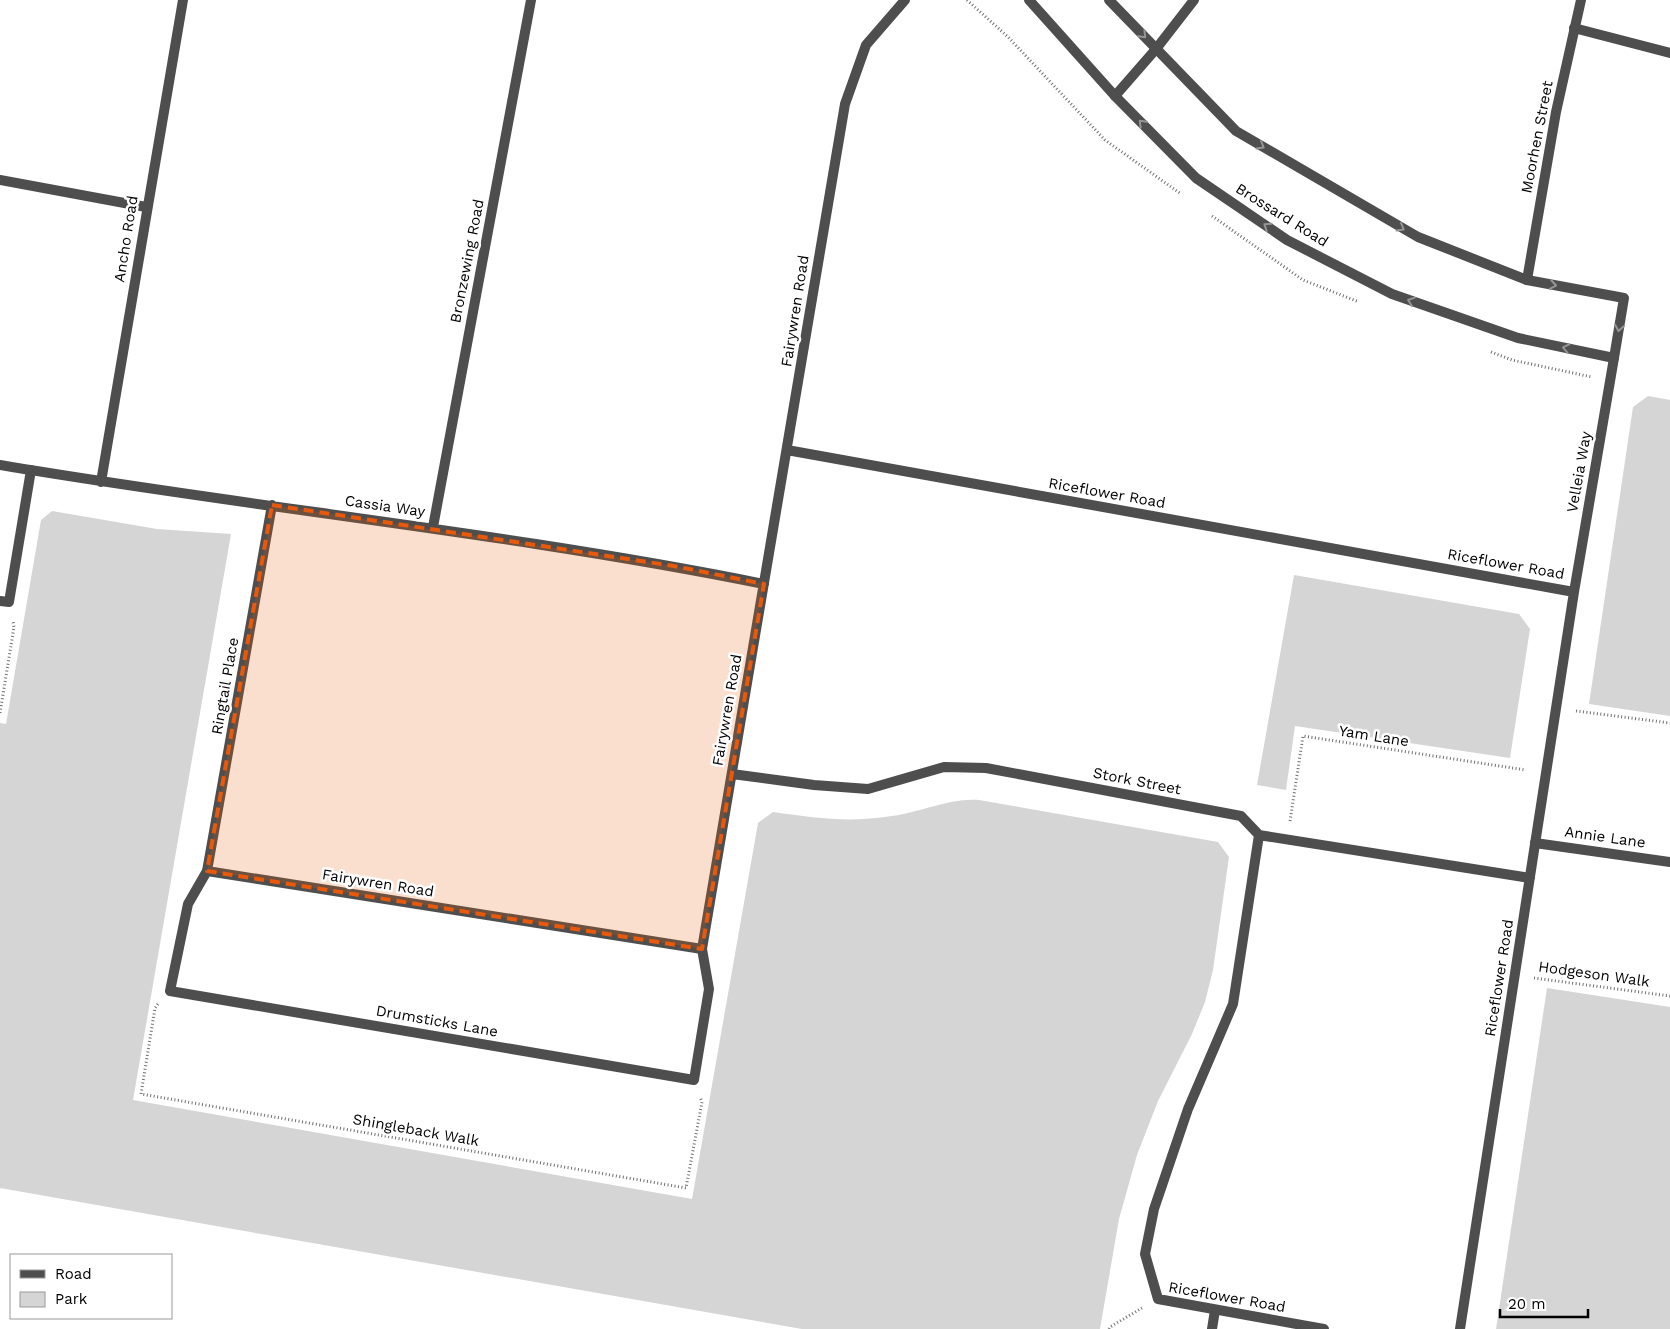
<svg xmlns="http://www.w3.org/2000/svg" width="1670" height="1329" viewBox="0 0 1670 1329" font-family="'Work Sans',sans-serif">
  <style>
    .green { fill: #d5d5d5 }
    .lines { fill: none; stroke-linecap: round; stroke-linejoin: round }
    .path { stroke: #707070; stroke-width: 3; stroke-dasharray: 1 2.5; stroke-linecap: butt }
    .service { stroke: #4e4e4e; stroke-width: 10 }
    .minor { stroke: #4e4e4e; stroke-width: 10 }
    .tertiary { stroke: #4e4e4e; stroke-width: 10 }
    .oneway { stroke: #959595 }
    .marked { fill: #e8590c; fill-opacity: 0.2; stroke: #e8590c; stroke-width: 4; stroke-dasharray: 10 6; stroke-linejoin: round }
    .labels { text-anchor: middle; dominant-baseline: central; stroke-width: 5; stroke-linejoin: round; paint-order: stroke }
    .street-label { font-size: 15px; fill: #000; stroke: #fff }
  </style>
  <rect width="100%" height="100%" fill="#fff"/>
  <path class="green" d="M1648 396 1670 400V716L1589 704 1633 407Z
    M52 511 157 529 231 534 133 1100 692 1199 758 823 773 812C816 818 848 823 892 816 923 812 948 798 979 800L1218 842 1229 857 1213 970 1205 1002 1192 1034 1158 1101 1137 1155 1119 1219 1100 1329H802L0 1188V723L6 724 41 520Z
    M1294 575 1519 614 1530 629 1510 758 1295 726 1286 790 1257 785Z
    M1547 988 1670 1007V1329H1496Z"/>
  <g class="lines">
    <path class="path" d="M967 0 1008 37 1105 140 1181 194
      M1212 216 1303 280 1359 302
      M1491 352 1512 360 1592 377
      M1576 711 1670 723
      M0 713 14 627 13 621
      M1290 821 1303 736 1526 770
      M1534 978 1670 996
      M158 1004 155 1008 141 1094 686 1188 702 1102 700 1097
      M1109 1329 1110 1327 1142 1308"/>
    <path class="service" d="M1574 28 1670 53
      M0 601 9 602 31 470
      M1535 843 1670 862
      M207 871 188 904 170 991 694 1080 709 989 702 949
      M1212 1329 1215 1310"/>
    <path class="minor" d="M1115 96 1156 49 1194 0
      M0 180 146 207
      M1527 280 1556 112 1581 0
      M787 450 1574 592 1460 1329
      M0 465C254 508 511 533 764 584
      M101 482 183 0
      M272 505 207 871 702 949 845 104 866 45 905 0
      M433 527 531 0
      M1574 592 1614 358
      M732 774 814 785 868 789 944 767 986 768 1241 816 1259 835 1530 878
      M1259 835 1233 1004 1188 1109 1154 1209 1145 1254 1158 1299 1324 1329"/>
    <path class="tertiary" d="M1029 0 1115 96 1196 178 1287 240 1392 294 1518 338 1614 358 1624 298 1527 280 1418 237 1236 131 1109 0"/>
  </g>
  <defs><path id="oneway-chevron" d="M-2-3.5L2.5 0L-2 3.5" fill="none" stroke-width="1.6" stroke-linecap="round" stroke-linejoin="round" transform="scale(1.25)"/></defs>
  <g class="oneway">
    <use href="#oneway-chevron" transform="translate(1143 35) rotate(46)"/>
    <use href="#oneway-chevron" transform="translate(1142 123) rotate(-134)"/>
    <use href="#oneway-chevron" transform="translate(1261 146) rotate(30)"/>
    <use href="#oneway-chevron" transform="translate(1267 226) rotate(-146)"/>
    <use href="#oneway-chevron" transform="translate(1401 228) rotate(30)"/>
    <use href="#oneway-chevron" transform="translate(1553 285) rotate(10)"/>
    <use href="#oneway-chevron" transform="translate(1411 301) rotate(-161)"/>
    <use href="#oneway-chevron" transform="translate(1619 328) rotate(100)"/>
    <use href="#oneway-chevron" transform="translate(1566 348) rotate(-168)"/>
  </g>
  <path class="marked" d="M272 505 674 566 764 584 702 949 207 871Z"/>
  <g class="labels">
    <g class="street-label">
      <text transform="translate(1537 137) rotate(-79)">Moorhen Street</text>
      <text transform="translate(1282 215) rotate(32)">Brossard Road</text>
      <text transform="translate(126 239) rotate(-81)">Ancho Road</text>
      <text transform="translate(467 261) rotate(-79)">Bronzewing Road</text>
      <text transform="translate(795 311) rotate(-81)">Fairywren Road</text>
      <text transform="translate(1579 472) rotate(-80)">Velleia Way</text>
      <text transform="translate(1107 493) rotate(10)">Riceflower Road</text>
      <text transform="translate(385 506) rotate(8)">Cassia Way</text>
      <text transform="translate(1506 564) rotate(10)">Riceflower Road</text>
      <text transform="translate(225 686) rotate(-80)">Ringtail Place</text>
      <text transform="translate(727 710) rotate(-80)">Fairywren Road</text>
      <text transform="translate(1374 736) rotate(9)">Yam Lane</text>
      <text transform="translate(1137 781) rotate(11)">Stork Street</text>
      <text transform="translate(1605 837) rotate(8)">Annie Lane</text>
      <text transform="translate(378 883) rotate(9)">Fairywren Road</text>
      <text transform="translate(1594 974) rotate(8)">Hodgeson Walk</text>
      <text transform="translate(1499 978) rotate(-81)">Riceflower Road</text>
      <text transform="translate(437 1021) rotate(10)">Drumsticks Lane</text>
      <text transform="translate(416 1130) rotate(10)">Shingleback Walk</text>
      <text transform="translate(1227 1297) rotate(10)">Riceflower Road</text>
    </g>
  </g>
  <rect x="10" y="1254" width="162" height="65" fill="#ffffff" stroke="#999999"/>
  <rect x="20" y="1270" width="25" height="8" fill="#4e4e4e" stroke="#999999"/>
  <text x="55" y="1279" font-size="15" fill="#000000">Road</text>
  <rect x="20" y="1292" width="25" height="15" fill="#d5d5d5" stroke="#999999"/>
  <text x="55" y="1304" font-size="15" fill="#000000">Park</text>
  <path d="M1500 1309v8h88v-8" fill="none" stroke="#000000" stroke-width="2.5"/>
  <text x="1508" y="1309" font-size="15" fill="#000000" stroke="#ffffff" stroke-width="4" paint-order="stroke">20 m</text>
</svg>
